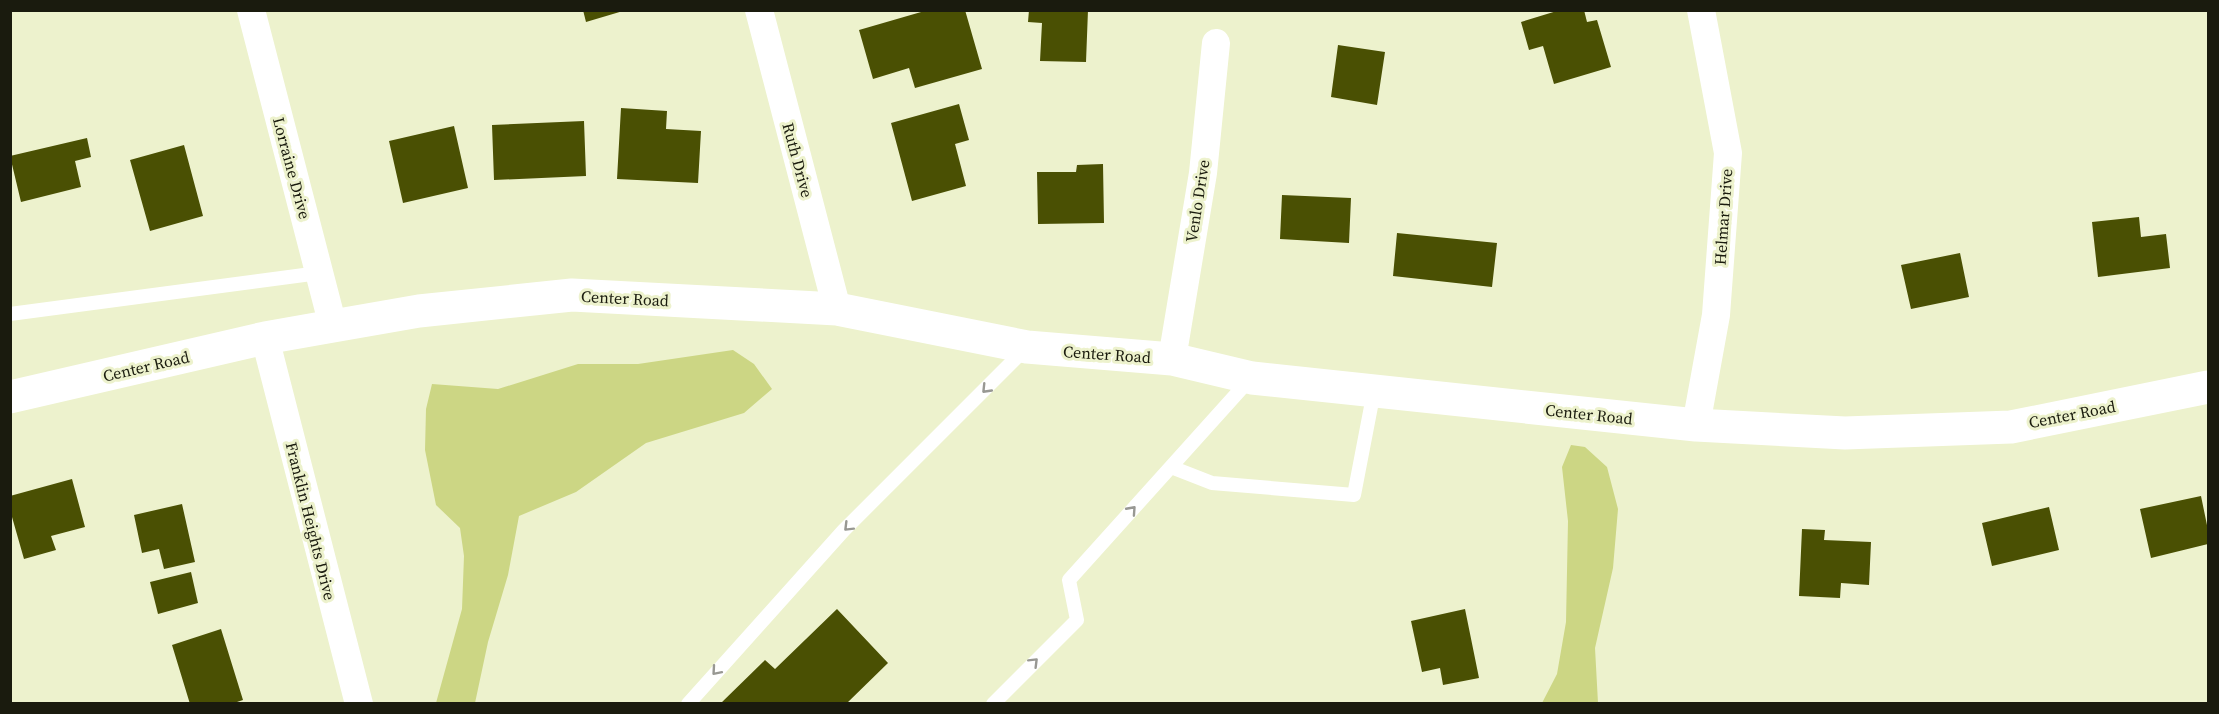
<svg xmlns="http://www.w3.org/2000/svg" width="2219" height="714" viewBox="0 0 2219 714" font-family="'Source Serif 4',serif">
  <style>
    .green { fill: #ccd684 }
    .building { fill: #4a5003 }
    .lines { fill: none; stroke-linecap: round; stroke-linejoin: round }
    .service { stroke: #fff; stroke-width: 14 }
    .minor { stroke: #fff; stroke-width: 28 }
    .primary { stroke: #fff; stroke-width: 33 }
    .oneway { stroke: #989893 }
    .labels { text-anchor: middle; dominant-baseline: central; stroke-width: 6; stroke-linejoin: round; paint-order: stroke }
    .street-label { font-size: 16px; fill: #1a1b0e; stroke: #edf2cd }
  </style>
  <rect width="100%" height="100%" fill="#edf2cd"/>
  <path class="green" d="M733 350 754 364 772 389 744 413 646 443 576 492 519 516 508 575 488 642 475 703H436L462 609 464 556 460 528 436 505 425 450 426 409 432 384 498 389 578 364H638Z
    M1571 445 1585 447 1607 467 1618 509 1613 568 1595 648 1598 703H1542L1557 674 1566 622 1568 521 1562 467Z"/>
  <path class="building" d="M583 10H623V11L586 22Z
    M928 10H965L982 69 915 88 909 68 873 79 859 30Z
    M1029 10H1088L1086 62 1040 61 1042 23 1028 22Z
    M1560 10H1584L1587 22 1597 20 1611 67 1554 84 1543 46 1529 50 1521 22Z
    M1338 45 1385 52 1377 105 1331 97Z
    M959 104 969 140 955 144 966 186 912 201 891 123Z
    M621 108 667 111 666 129 701 131 698 183 617 179Z
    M584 121 586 176 494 180 492 125Z
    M454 126 468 188 403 203 389 141Z
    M87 138 91 157 75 161 81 187 21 202 10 156Z
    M184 145 203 216 150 231 130 160Z
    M1103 164 1104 223 1038 224 1037 172H1076L1077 165Z
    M1282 195 1351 198 1349 243 1280 239Z
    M2139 217 2141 237 2166 234 2170 268 2098 277 2092 222Z
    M1397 233 1497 243 1492 287 1393 276Z
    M1960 253 1969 297 1911 309 1901 265Z
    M72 479 85 527 51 536 56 550 24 559 10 510V496Z
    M2201 496 2208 530V544L2151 558 2140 509Z
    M182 504 195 562 164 569 159 549 142 553 134 515Z
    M2049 507 2059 550 1992 566 1982 523Z
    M1802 529 1825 530 1824 540 1871 542 1869 585 1841 583 1840 598 1799 596Z
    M191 572 198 603 158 614 150 582Z
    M837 609 888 663 846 704H720L765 660 775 669Z
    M1465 609 1479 678 1443 685 1440 668 1422 672 1411 621Z
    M221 629 243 700 231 704H190L172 645Z"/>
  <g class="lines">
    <path class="service" d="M10 314 319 273
      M1171 467 1212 483 1354 495 1374 391
      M688 704 844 530 1025 349
      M993 704 1077 620 1069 580 1250 379"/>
    <path class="minor" d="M251 10 333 326
      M759 10 837 309
      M265 338 359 704
      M1172 359 1203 173 1216 43
      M1696 425 1716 315 1728 153 1701 10"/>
    <path class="primary" d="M10 397 265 338 333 326 419 311 572 295 837 309 1027 347 1172 359 1252 378 1696 425 1845 433 2011 427 2208 387"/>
  </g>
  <defs><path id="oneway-chevron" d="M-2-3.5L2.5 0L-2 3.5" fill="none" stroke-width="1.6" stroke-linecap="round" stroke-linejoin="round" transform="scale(1.5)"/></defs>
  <g class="oneway">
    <use href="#oneway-chevron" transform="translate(986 389) rotate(134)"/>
    <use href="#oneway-chevron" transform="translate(1132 510) rotate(-48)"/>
    <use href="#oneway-chevron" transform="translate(848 527) rotate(135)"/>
    <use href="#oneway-chevron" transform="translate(1034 662) rotate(-45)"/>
    <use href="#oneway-chevron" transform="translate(716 671) rotate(131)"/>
  </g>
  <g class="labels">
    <g class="street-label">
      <text transform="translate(798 160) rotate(75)">Ruth Drive</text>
      <text transform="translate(292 168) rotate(75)">Lorraine Drive</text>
      <text transform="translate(1197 201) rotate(-81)">Venlo Drive</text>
      <text transform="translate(1723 217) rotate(-86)">Helmar Drive</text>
      <text transform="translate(625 298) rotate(3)">Center Road</text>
      <text transform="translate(1107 354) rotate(4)">Center Road</text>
      <text transform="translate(146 366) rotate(-13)">Center Road</text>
      <text transform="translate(1589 414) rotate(6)">Center Road</text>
      <text transform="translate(2072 414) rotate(-11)">Center Road</text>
      <text transform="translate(311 521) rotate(76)">Franklin Heights Drive</text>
    </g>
  </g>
  <rect width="2219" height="714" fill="none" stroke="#1a1b0e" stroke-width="24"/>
</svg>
